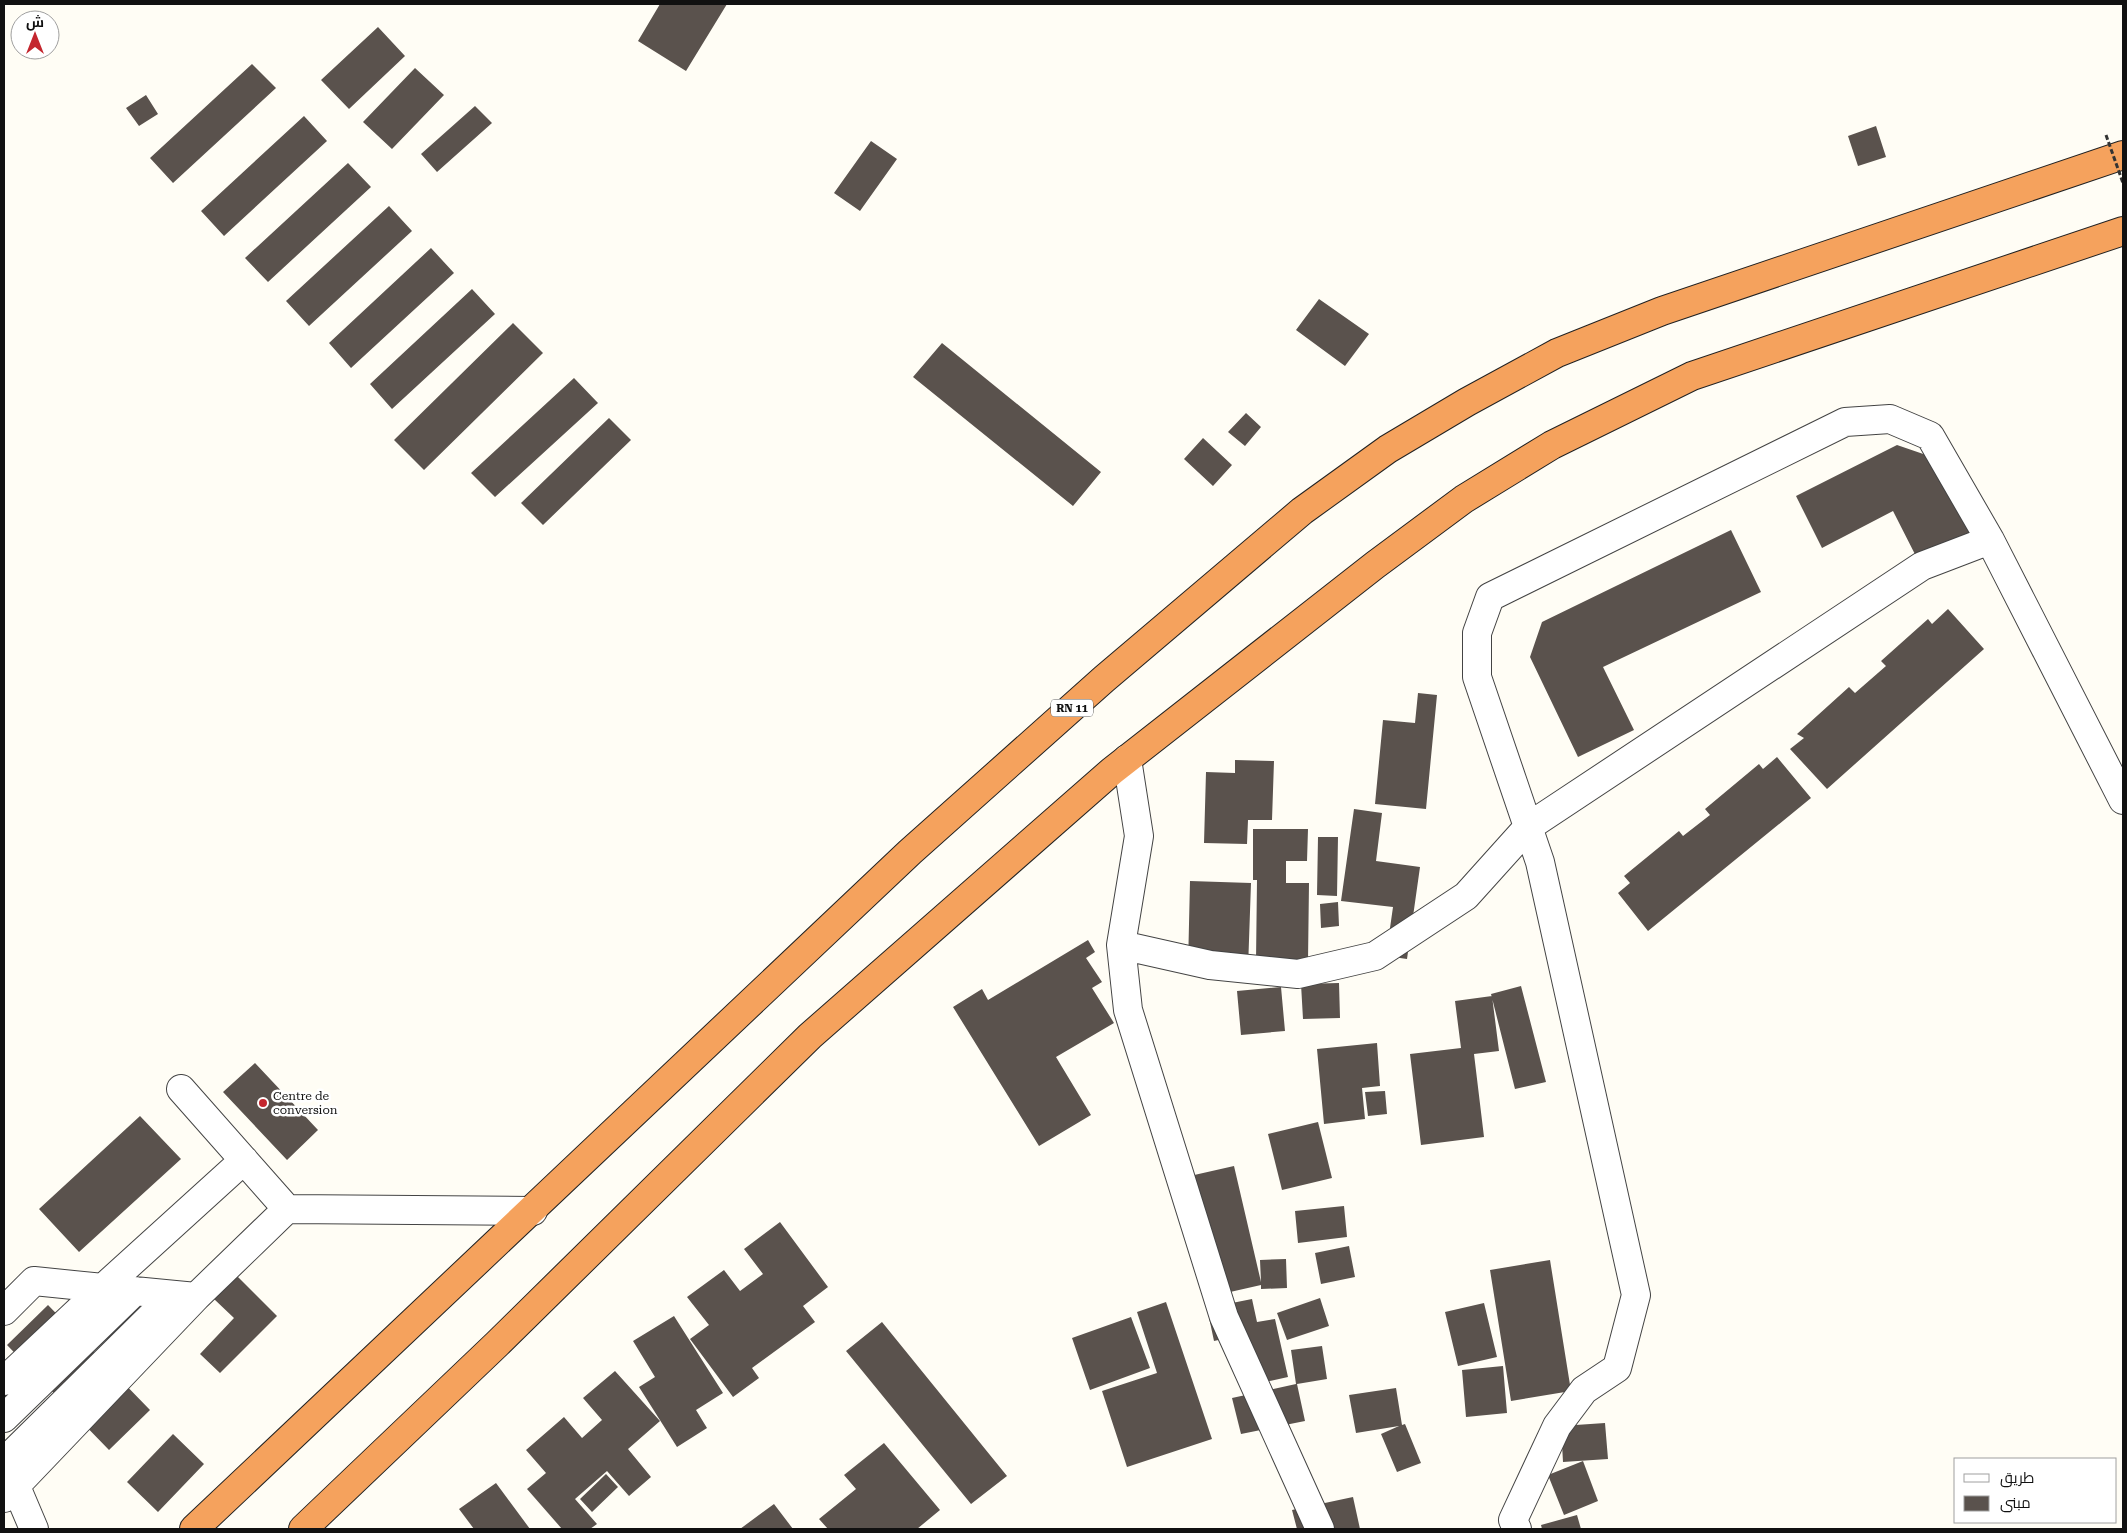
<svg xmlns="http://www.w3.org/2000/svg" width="2127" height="1533" viewBox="0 0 2127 1533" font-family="'Roboto Serif',Cairo,serif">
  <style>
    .building { fill: #5a524d }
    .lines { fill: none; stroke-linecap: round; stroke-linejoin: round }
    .minor-casing { stroke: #444; stroke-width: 30 }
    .highway-casing { stroke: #222; stroke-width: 30 }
    .minor { stroke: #fff; stroke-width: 28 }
    .highway { stroke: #f5a25d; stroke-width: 28 }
    .path-bridge { stroke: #333; stroke-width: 3; stroke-dasharray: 5 2.5; stroke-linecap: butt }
    .poi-dot { fill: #c4262e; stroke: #fff; stroke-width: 2 }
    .labels { text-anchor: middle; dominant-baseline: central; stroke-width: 5; stroke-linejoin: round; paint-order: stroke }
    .shield { fill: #fff; stroke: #585858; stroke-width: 1 }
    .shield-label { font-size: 11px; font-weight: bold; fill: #111 }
    .poi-label { font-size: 12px; fill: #111; stroke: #fff; text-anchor: start }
  </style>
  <rect width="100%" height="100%" fill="#fffdf5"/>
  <path class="building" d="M660 4H727L686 71 638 41Z
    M378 27 405 56 349 109 321 80Z
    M252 64 276 88 173 183 150 158Z
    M415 68 444 95 392 149 363 122Z
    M146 95 158 114 139 126 126 108Z
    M475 106 492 123 437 172 421 154Z
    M304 116 327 141 224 236 201 211Z
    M1876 126 1886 157 1858 166 1848 136Z
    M871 141 897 159 860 211 834 193Z
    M348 163 371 187 268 282 245 258Z
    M389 206 412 231 309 326 286 301Z
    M431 248 454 273 351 368 329 343Z
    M472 289 495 314 392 409 370 384Z
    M1319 299 1369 334 1345 366 1296 330Z
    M513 323 543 353 424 470 394 440Z
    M942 343 1101 472 1073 506 913 377Z
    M574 378 598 403 495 497 471 473Z
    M1246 413 1261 427 1245 446 1228 432Z
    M609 418 631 440 543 525 521 503Z
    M1203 438 1232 465 1213 486 1184 459Z
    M1897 445 1932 457 1977 546 1924 572 1893 511 1822 548 1796 496Z
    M1731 530 1761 592 1603 667 1634 730 1578 757 1530 657 1542 622Z
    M1948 609 1984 649 1827 789 1790 749 1804 738 1797 734 1849 687 1855 693 1886 666 1881 661 1928 619 1932 624Z
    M1418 693 1437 695 1426 809 1375 804 1383 720 1415 723Z
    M1777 757 1811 798 1648 931 1618 893 1630 883 1624 876 1679 831 1683 836 1710 815 1705 809 1759 764 1763 769Z
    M1235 760 1274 761 1272 820H1248L1247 844 1204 843 1206 772 1235 773Z
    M1354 809 1382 813 1376 861 1420 867 1407 959 1386 956 1393 907 1341 901Z
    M1253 829H1308L1307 861H1286V883H1309L1308 961H1256L1257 880H1253Z
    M1318 837H1338L1337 896 1317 895Z
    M1190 881 1251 883 1248 969 1188 967Z
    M1338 902 1339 926 1321 928 1320 904Z
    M1088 940 1095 952 1086 958 1102 982 1092 988 1114 1023 1056 1057 1091 1115 1039 1146 953 1007 982 989 988 1000Z
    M1339 983 1340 1018 1303 1019 1301 984Z
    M1521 986 1546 1082 1515 1089 1491 994Z
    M1281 987 1285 1031 1241 1035 1237 991Z
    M1492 996 1499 1051 1474 1054 1484 1137 1421 1145 1410 1054 1461 1048 1455 1001Z
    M1377 1043 1380 1086 1362 1088 1365 1119 1324 1124 1317 1049Z
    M255 1063 318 1130 287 1160 223 1092Z
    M1385 1091 1387 1114 1368 1116 1365 1092Z
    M140 1116 181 1159 79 1252 39 1209Z
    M1318 1122 1332 1178 1282 1190 1268 1134Z
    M1234 1166 1261 1282 1260 1260 1286 1259 1287 1288 1261 1289V1285L1208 1297 1181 1178Z
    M1344 1206 1347 1237 1298 1243 1295 1211Z
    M780 1222 828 1287 803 1306 815 1322 752 1368 759 1378 733 1397 690 1339 709 1325 687 1297 724 1270 740 1291 763 1274 744 1249Z
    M1349 1246 1355 1277 1321 1284 1315 1253Z
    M1550 1260 1571 1391 1511 1401 1490 1270Z
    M237 1276 277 1316 220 1373 200 1354 234 1318 214 1299Z
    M1320 1298 1329 1326 1287 1340 1277 1313Z
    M1252 1299 1257 1322 1275 1319 1288 1377 1242 1387 1232 1337 1214 1341 1207 1308Z
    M1166 1302 1212 1439 1127 1467 1102 1391 1157 1373 1137 1312Z
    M1484 1303 1497 1357 1458 1366 1445 1312Z
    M48 1305 150 1410 109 1450 7 1345Z
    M674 1316 723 1393 696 1410 707 1428 677 1447 639 1387 655 1377 633 1341Z
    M1131 1317 1150 1368 1090 1390 1072 1338Z
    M882 1322 1007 1476 971 1504 846 1351Z
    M1322 1346 1327 1379 1297 1384 1305 1421 1241 1434 1232 1398 1296 1384 1291 1350Z
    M1503 1366 1507 1413 1466 1417 1462 1370Z
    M615 1371 660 1421 628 1449 651 1477 629 1496 607 1471 575 1499 597 1524 590 1529H562L527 1489 546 1473 526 1450 564 1417 582 1438 602 1420 583 1398Z
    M1396 1388 1402 1425 1405 1424 1421 1463 1397 1472 1381 1434 1399 1426 1356 1433 1349 1395Z
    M1605 1423 1608 1459 1563 1462 1561 1426Z
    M173 1434 204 1464 158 1512 127 1482Z
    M884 1443 940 1510 917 1529H828L819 1519 856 1489 844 1475Z
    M1583 1461 1598 1501 1564 1515 1548 1475Z
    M606 1474 618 1487 592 1512 580 1499Z
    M496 1483 530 1529H474L459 1509Z
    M1353 1497 1360 1529H1297L1292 1510Z
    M774 1504 793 1529H740Z
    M1577 1515 1581 1529H1542L1541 1525Z"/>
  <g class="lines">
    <g class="minor-casing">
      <path id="minor" d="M1127 759 1139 836 1121 945 1128 1010 1224 1317 1320 1529
        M1121 945 1210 965 1298 974 1375 956 1466 896 1528 827 1922 566 1990 540
        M181 1089 287 1209
        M4 1311 34 1281 103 1288 244 1160
        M4 1381 103 1288 196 1297 287 1209 533 1211
        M4 1418 135 1291
        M5 1461 172 1296
        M9 1470 34 1529
        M4 1498 196 1297
        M1517 1529 1513 1520 1557 1426 1584 1390 1617 1368 1636 1295 1540 862 1477 677V633L1490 597 1845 422 1890 419 1930 436 1990 540 2123 800"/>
    </g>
    <g class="highway-casing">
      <path id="highway" d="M194 1529 910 852 1104 679 1302 511 1388 449 1467 402 1557 353 1662 311 2123 155
        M303 1529 497 1344 810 1036 1112 771 1375 565 1464 499 1552 445 1692 376 2123 231"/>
    </g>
    <use href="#minor" class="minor"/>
    <use href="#highway" class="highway"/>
    <path class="path-bridge" d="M2106 135 2123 183"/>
  </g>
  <circle class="poi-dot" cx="263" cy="1103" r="5"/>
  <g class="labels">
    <rect class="shield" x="1051" y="699.5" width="42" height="17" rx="4"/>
    <g class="shield-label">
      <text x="1072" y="708">RN 11</text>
    </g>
    <g class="poi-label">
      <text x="273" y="1096">Centre de<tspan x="273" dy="14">conversion</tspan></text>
    </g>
  </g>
  <rect width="2127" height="1533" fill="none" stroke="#111111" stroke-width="10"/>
  <rect x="1954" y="1458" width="162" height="65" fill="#ffffff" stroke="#a0a0a0"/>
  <rect x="1964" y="1474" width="25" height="8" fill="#ffffff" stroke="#a0a0a0"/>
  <text x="2000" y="1483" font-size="15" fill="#111111">طريق</text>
  <rect x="1964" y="1496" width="25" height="15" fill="#5a524d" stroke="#a0a0a0"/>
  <text x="2000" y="1508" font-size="15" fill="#111111">مبنى</text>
  <g transform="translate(35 35)"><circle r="24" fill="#ffffff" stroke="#a0a0a0"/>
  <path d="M0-4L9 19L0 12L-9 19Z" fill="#c4262e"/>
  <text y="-8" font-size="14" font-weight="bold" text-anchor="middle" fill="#111111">ش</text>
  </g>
</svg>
